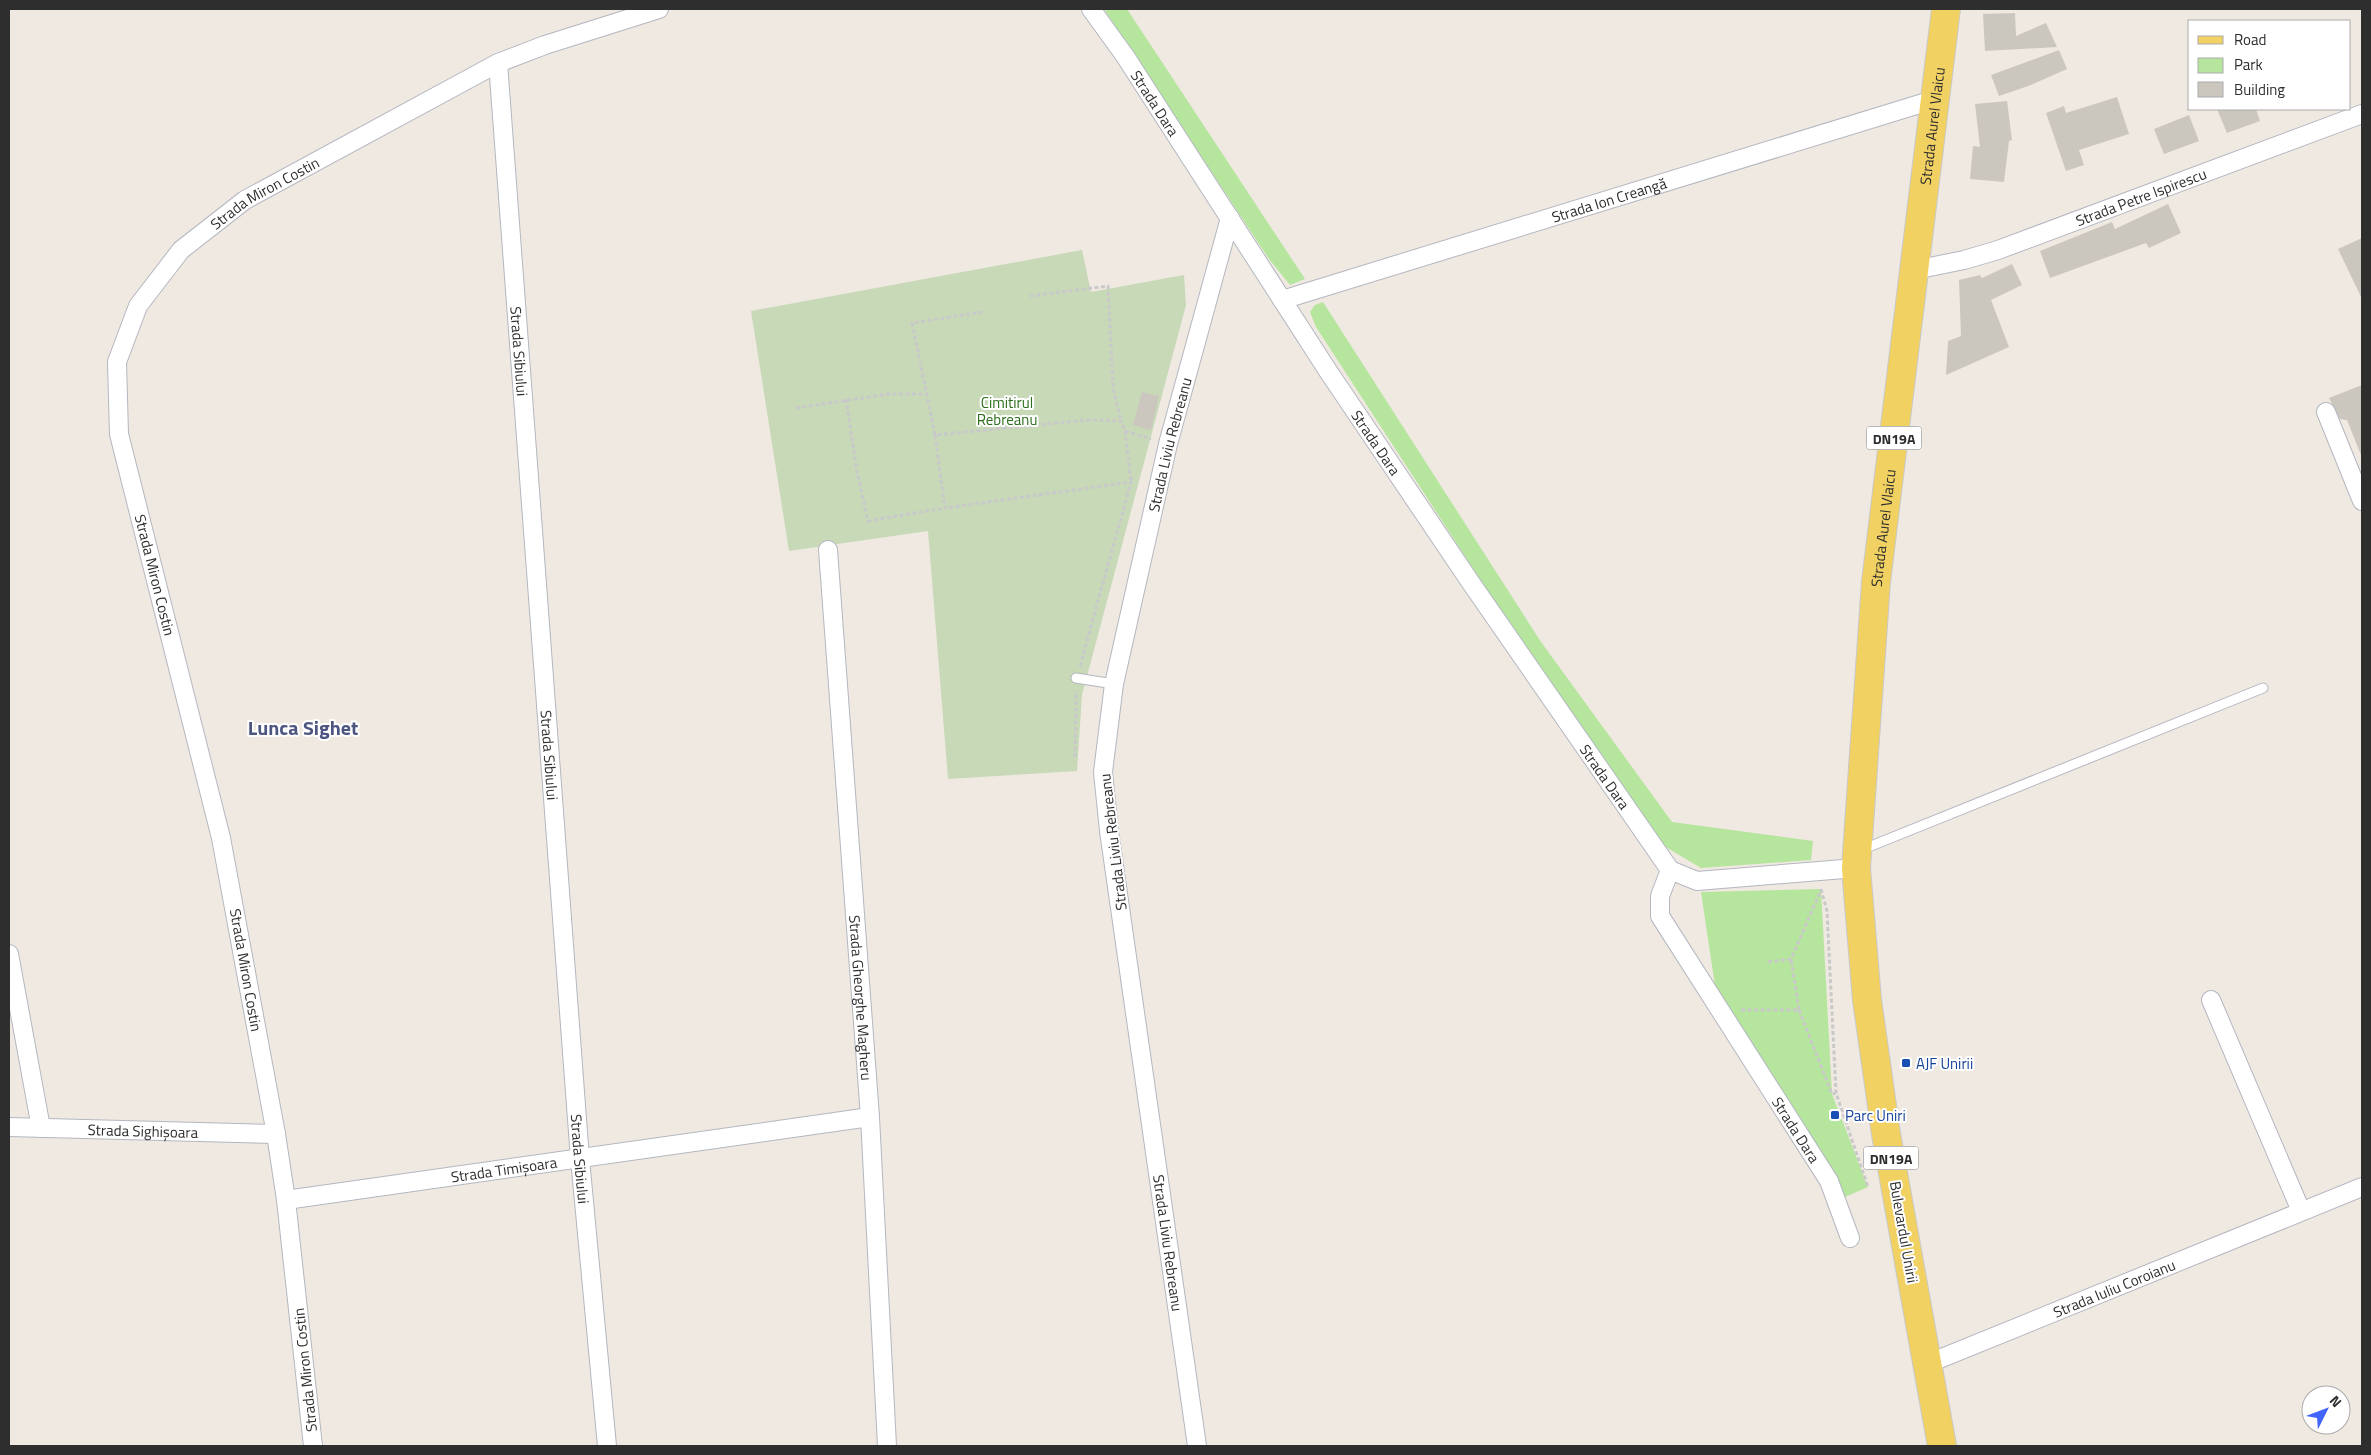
<svg xmlns="http://www.w3.org/2000/svg" width="2371" height="1455" viewBox="0 0 2371 1455" font-family="'Titillium Web',sans-serif">
  <style>
    .green { fill: #b6e59e }
    .cemetery { fill: #c8d9b8 }
    .building { fill: #cbc7bf }
    .lines { fill: none; stroke-linecap: round; stroke-linejoin: round }
    .lane-casing { stroke: #b4b7c1; stroke-width: 11 }
    .street-casing { stroke: #b4b7c1; stroke-width: 20 }
    .primary-casing { stroke: #c9c9c9; stroke-width: 30 }
    .path { stroke: #c9c9c9; stroke-width: 3; stroke-dasharray: 4 2.5; stroke-linecap: butt }
    .lane { stroke: #fff; stroke-width: 9 }
    .street { stroke: #fff; stroke-width: 18 }
    .primary { stroke: #f2d163; stroke-width: 28 }
    .transit-dot { fill: #1a4fb4; stroke: #fff; stroke-width: 2 }
    .labels { text-anchor: middle; dominant-baseline: central; stroke-width: 4; stroke-linejoin: round; paint-order: stroke }
    .shield { fill: #fff; stroke: #6d6d6d; stroke-width: 1 }
    .shield-label { font-size: 14px; font-weight: bold; fill: #2e2e2e }
    .street-label { font-size: 15px; fill: #2e2e2e; stroke: #fff }
    .park-label { font-size: 15px; fill: #2c6e1b; stroke: #fff }
    .transit-label { font-size: 15px; fill: #164399; stroke: #fff; text-anchor: start }
    .district-label { font-size: 20px; font-weight: bold; fill: #4d5680; stroke: #fff }
  </style>
  <rect width="100%" height="100%" fill="#efe9e1"/>
  <path class="green" d="M1104 9H1127L1305 279 1290 285 1269 259Z
    M1323 302 1541 642 1672 822 1813 841 1811 860 1701 868 1659 843 1515 633 1316 327 1310 312 1315 305Z
    M1821 889 1832 1094 1868 1187 1838 1200 1718 1006 1701 892Z"/>
  <path class="cemetery" d="M1082 250 1091 292 1184 275 1186 305 1082 695 1077 771 948 779 928 531 789 551 751 311Z"/>
  <path class="building" d="M2015 13 2016 36 2046 23 2057 47 1985 51 1983 14Z
    M2059 50 2067 69 2031 85 1999 96 1991 75Z
    M2117 97 2129 134 2079 150 2084 165 2066 171 2046 113 2064 106 2066 113Z
    M2007 101 2012 140 2009 141 2004 182 1970 179 1973 146 1980 147 1975 104Z
    M2217 109H2256L2260 121 2227 133Z
    M2189 115 2199 141 2164 154 2154 129Z
    M2168 204 2181 233 2149 248 2146 243 2050 278 2040 251 2112 222 2115 229Z
    M2362 238V299L2338 249Z
    M2012 264 2022 285 1991 300 2009 347 1946 375 1948 341 1961 336 1959 280 1980 275 1982 278Z
    M2362 385V455H2361L2347 420 2340 419 2329 398Z
    M1142 392 1159 396 1151 430 1133 425Z"/>
  <g class="lines">
    <g class="lane-casing">
      <path id="lane" d="M1076 678 1114 684
        M1861 850 2263 688"/>
    </g>
    <g class="street-casing">
      <g id="street">
        <path id="s1" d="M1091 9 1125 56 1328 371 1471 583 1670 870 1660 896V916L1829 1181 1850 1238"/>
        <path id="s2" d="M498 63 580 1159 607 1446"/>
        <path id="s3" d="M1915 270 1964 260 1998 250 2362 114"/>
        <path id="s4" d="M1282 300 1936 99"/>
        <path d="M2326 412 2362 501"/>
        <path id="s5" d="M828 550 870 1117 887 1446"/>
        <path d="M1670 870 1697 881 1856 868"/>
        <path d="M9 954 41 1128"/>
        <path d="M2211 1000 2301 1211"/>
        <path id="s6" d="M9 1127 276 1134"/>
        <path id="s7" d="M286 1200 870 1117"/>
        <path id="s8" d="M1927 1364 2362 1187"/>
        <path id="s9" d="M313 1446 286 1200 276 1134 221 838 119 434 117 362 138 306 181 250 245 200 498 63 545 45 659 9"/>
        <path id="s10" d="M1197 1446 1109 831 1103 772 1114 684 1168 444 1230 218"/>
      </g>
    </g>
    <g class="primary-casing">
      <g id="primary">
        <path id="s11" d="M1942 1446 1886 1134 1867 1000 1856 868 1876 582 1946 9"/>
      </g>
    </g>
    <path class="path" d="M1030 296 1108 286 1113 388 1121 421
      M846 399 857 473 868 521 945 508
      M796 408 890 394H925
      M1125 431 1131 482
      M935 435 912 323 983 312
      M1080 666 1131 482 945 508 935 435 1087 420 1121 421 1125 431 1151 439
      M1075 757 1076 691
      M1821 889 1827 911 1836 1093 1868 1187
      M1768 962 1791 959 1821 890
      M1741 1010H1799L1791 959
      M1799 1010 1832 1094 1836 1093"/>
    <use href="#lane" class="lane"/>
    <use href="#street" class="street"/>
    <use href="#primary" class="primary"/>
  </g>
  <g class="transit-dot">
    <rect x="1901" y="1058" width="10" height="10" rx="2.5"/>
    <rect x="1830" y="1110" width="10" height="10" rx="2.5"/>
  </g>
  <g class="labels">
    <g class="shield">
      <rect x="1866.5" y="426.5" width="55" height="23" rx="4"/>
      <rect x="1863.5" y="1146.5" width="55" height="23" rx="4"/>
    </g>
    <g class="shield-label">
      <text x="1894" y="438">DN19A</text>
      <text x="1891" y="1158">DN19A</text>
    </g>
    <g class="street-label">
      <text stroke="none"><textPath href="#s1" startOffset="114">Strada Dara</textPath></text>
      <text stroke="none"><textPath href="#s11" startOffset="1331">Strada Aurel Vlaicu</textPath></text>
      <text stroke="none"><textPath href="#s9" startOffset="1336">Strada Miron Costin</textPath></text>
      <text stroke="none"><textPath href="#s3" startOffset="238">Strada Petre Ispirescu</textPath></text>
      <text stroke="none"><textPath href="#s4" startOffset="342">Strada Ion Creangă</textPath></text>
      <text stroke="none"><textPath href="#s2" startOffset="289">Strada Sibiului</textPath></text>
      <text stroke="none"><textPath href="#s1" startOffset="519">Strada Dara</textPath></text>
      <text stroke="none"><textPath href="#s10" startOffset="1015">Strada Liviu Rebreanu</textPath></text>
      <text stroke="none"><textPath href="#s11" startOffset="926">Strada Aurel Vlaicu</textPath></text>
      <text transform="translate(155 575) rotate(76)">Strada Miron Costin</text>
      <text stroke="none"><textPath href="#s2" startOffset="694">Strada Sibiului</textPath></text>
      <text stroke="none"><textPath href="#s1" startOffset="924">Strada Dara</textPath></text>
      <text transform="translate(1113 842) rotate(-97)">Strada Liviu Rebreanu</text>
      <text transform="translate(246 970) rotate(80)">Strada Miron Costin</text>
      <text stroke="none"><textPath href="#s5" startOffset="449">Strada Gheorghe Magheru</textPath></text>
      <text stroke="none"><textPath href="#s1" startOffset="1339">Strada Dara</textPath></text>
      <text stroke="none"><textPath href="#s6" startOffset="134">Strada Sighișoara</textPath></text>
      <text stroke="none"><textPath href="#s2" startOffset="1099">Strada Sibiului</textPath></text>
      <text stroke="none"><textPath href="#s7" startOffset="220">Strada Timișoara</textPath></text>
      <text transform="translate(1904 1232) rotate(80)">Bulevardul Unirii</text>
      <text transform="translate(1168 1243) rotate(82)">Strada Liviu Rebreanu</text>
      <text stroke="none"><textPath href="#s8" startOffset="202">Strada Iuliu Coroianu</textPath></text>
      <text transform="translate(305 1370) rotate(-96)">Strada Miron Costin</text>
    </g>
    <g class="park-label">
      <text x="1007" y="402">Cimitirul<tspan x="1007" dy="17">Rebreanu</tspan></text>
    </g>
    <g class="transit-label">
      <text x="1916" y="1063">AJF Unirii</text>
      <text x="1845" y="1115">Parc Uniri</text>
    </g>
    <g class="district-label">
      <text x="303" y="727">Lunca Sighet</text>
    </g>
  </g>
  <rect width="2371" height="1455" fill="none" stroke="#2e2e2e" stroke-width="20"/>
  <rect x="2188" y="20" width="162" height="90" fill="#ffffff" stroke="#ababab"/>
  <rect x="2198" y="36" width="25" height="8" fill="#f2d163" stroke="#ababab"/>
  <text x="2234" y="45" font-size="15" fill="#2e2e2e">Road</text>
  <rect x="2198" y="58" width="25" height="15" fill="#b6e59e" stroke="#ababab"/>
  <text x="2234" y="70" font-size="15" fill="#2e2e2e">Park</text>
  <rect x="2198" y="82" width="25" height="15" fill="#cbc7bf" stroke="#ababab"/>
  <text x="2234" y="95" font-size="15" fill="#2e2e2e">Building</text>
  <g transform="translate(2326 1410) rotate(48)"><circle r="24" fill="#ffffff" stroke="#ababab"/>
  <path d="M0-4L9 19L0 12L-9 19Z" fill="#4264fb"/>
  <text y="-8" font-size="14" font-weight="bold" text-anchor="middle" fill="#2e2e2e">N</text>
  </g>
</svg>
